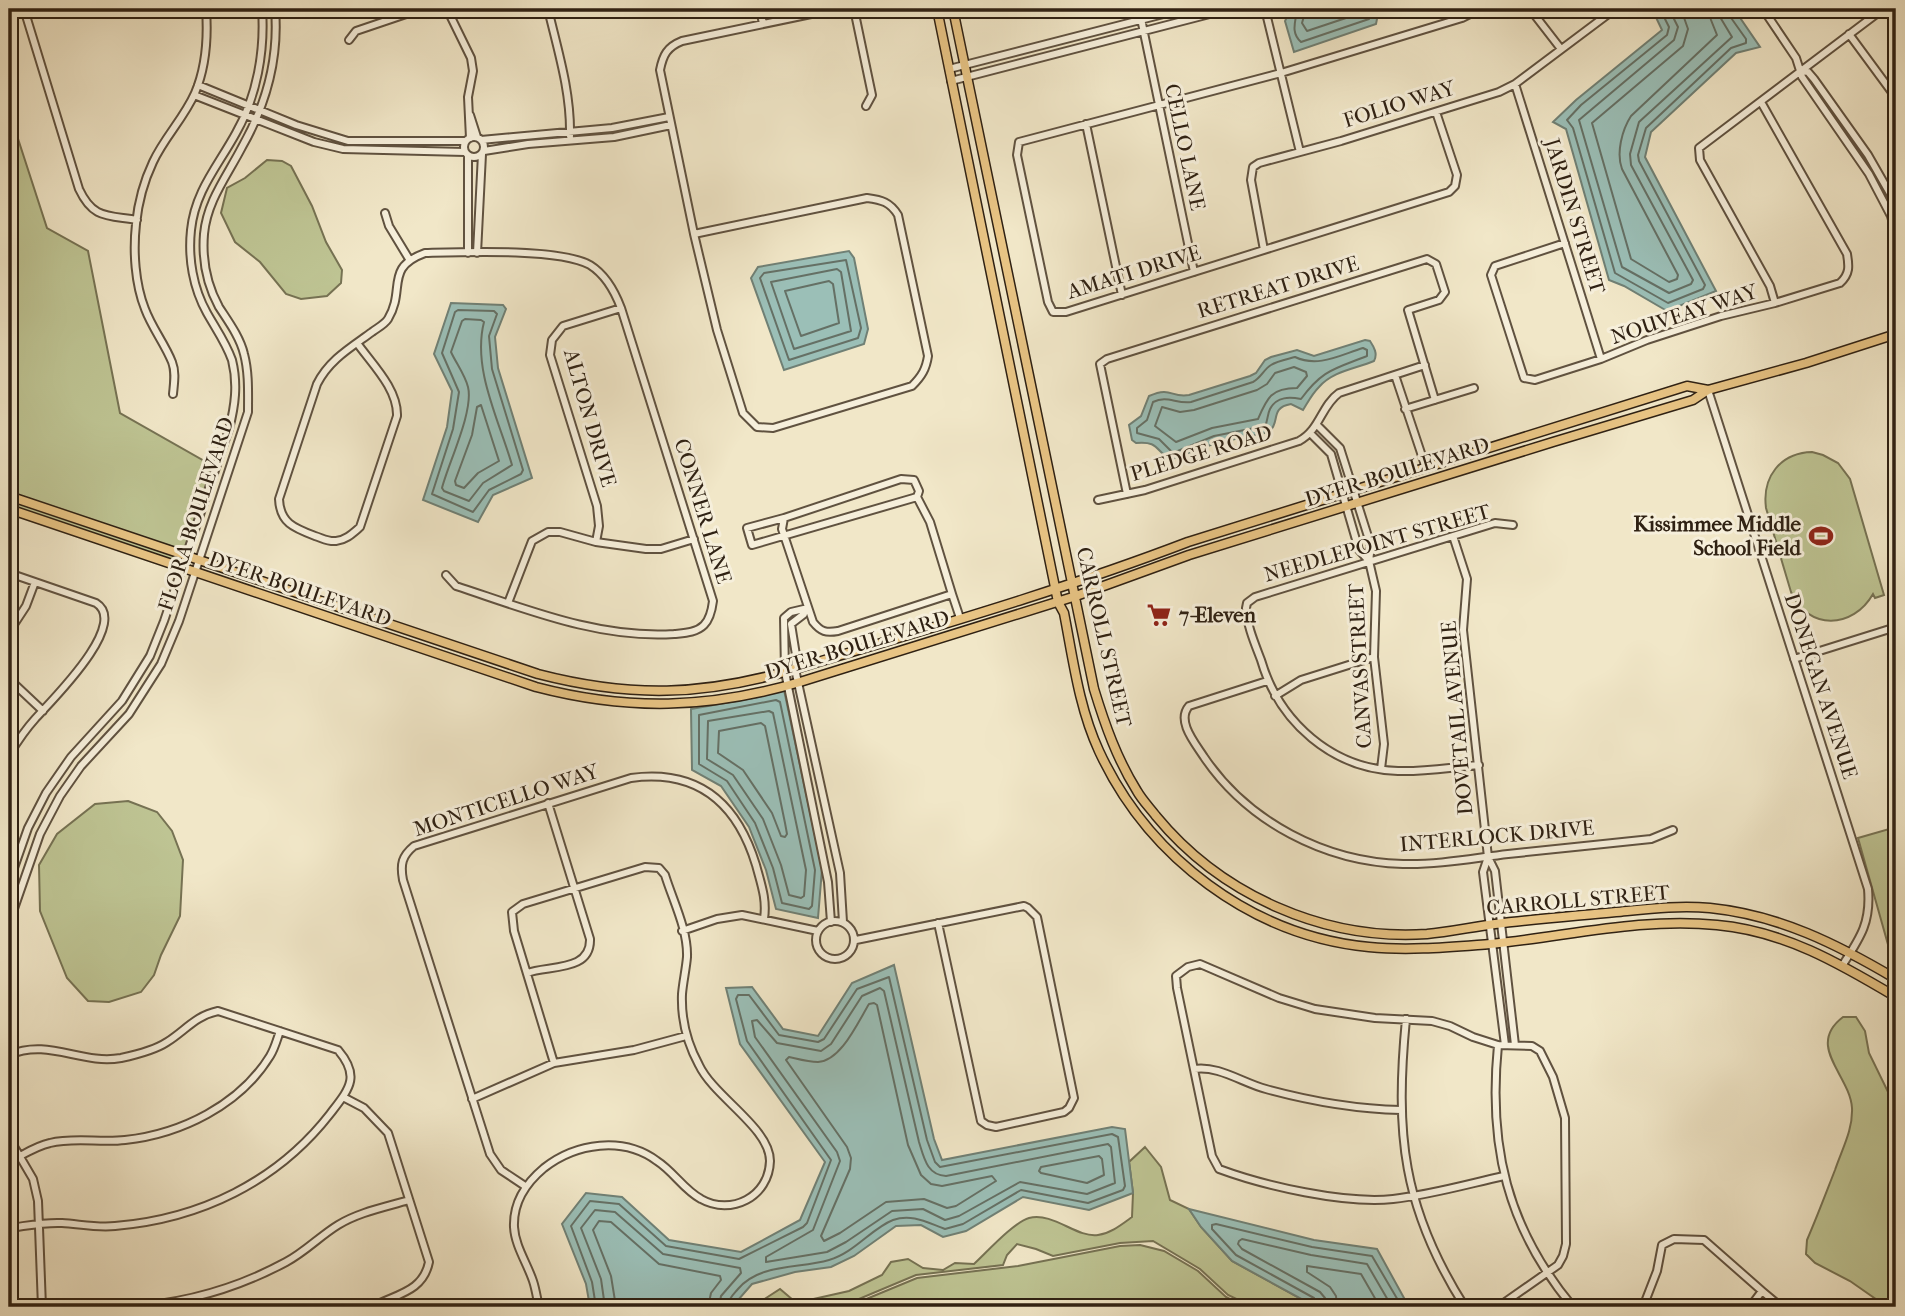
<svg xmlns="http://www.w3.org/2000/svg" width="1905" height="1316" viewBox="0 0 1905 1316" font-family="'IM FELL French Canon',serif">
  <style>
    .green { fill: #bec493; stroke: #767253; stroke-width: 2 }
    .water { fill: #9bbfb7; stroke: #708075; stroke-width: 2 }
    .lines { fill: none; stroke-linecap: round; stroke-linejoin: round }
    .shore { stroke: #657065; stroke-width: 2 }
    .minor-casing { stroke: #605240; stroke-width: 10 }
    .major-casing { stroke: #2f2113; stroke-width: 11 }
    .minor { stroke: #f6efdb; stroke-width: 6 }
    .major { stroke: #e8c484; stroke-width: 8 }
    .labels { text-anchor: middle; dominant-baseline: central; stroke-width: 6; stroke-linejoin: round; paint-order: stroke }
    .street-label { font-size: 21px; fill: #2f2113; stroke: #f6efdb }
    .poi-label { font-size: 21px; font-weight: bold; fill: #2f2113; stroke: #f6efdb; text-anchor: end }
  </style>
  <rect width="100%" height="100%" fill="#f1e7c8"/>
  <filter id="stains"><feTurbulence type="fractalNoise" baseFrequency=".00286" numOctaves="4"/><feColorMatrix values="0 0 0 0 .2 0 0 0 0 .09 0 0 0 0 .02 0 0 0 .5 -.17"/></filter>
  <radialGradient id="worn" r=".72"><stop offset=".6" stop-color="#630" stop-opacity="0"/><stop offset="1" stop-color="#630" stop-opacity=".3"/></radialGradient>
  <path class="green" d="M9 111 47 228 88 251 120 413 213 466 184 551 9 492Z
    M267 160 282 161 291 166 312 206 326 242 342 270 341 283 327 296 301 299 286 294 260 262 235 242 221 213 227 188 245 178Z
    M1812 452 1823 455 1838 463 1850 479 1884 595 1875 598 1873 594C1853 629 1808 631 1791 592L1766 508C1762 477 1780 453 1812 452Z
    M9 499 178 557 181 558 180 563 9 506Z
    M128 801 157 812 172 831 183 860 180 916 161 955 154 975 141 992 109 1002 88 1001 67 978 40 911 39 865 57 834 95 804Z
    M1896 827V973L1858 838Z
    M1843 1017H1856L1865 1031 1869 1053 1890 1096 1896 1099V1307L1883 1304 1850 1281 1815 1263 1806 1254 1807 1240C1817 1217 1826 1193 1835 1170 1842 1149 1853 1130 1852 1108 1850 1075 1805 1046 1843 1017Z
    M1145 1147 1161 1167 1170 1200 1189 1209 1201 1227 1232 1261 1316 1307H1253L1228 1295 1200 1269 1153 1241 1120 1243 1053 1256 1036 1249 1017 1244 1007 1255 1003 1265 916 1275 840 1307H762L763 1300 780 1289 793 1300H809L849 1291 882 1275 891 1262 908 1259 923 1268 943 1270 955 1263 974 1264C986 1253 1014 1222 1029 1218 1054 1212 1076 1238 1098 1235 1111 1233 1121 1225 1132 1217L1133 1193 1129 1162Z
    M1140 1245 1164 1251 1198 1271 1226 1297 1246 1307H847L917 1278 1018 1266 1120 1246Z"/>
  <path class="water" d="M1291 9H1379L1376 24 1294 52 1285 21Z
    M1652 9H1734L1760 47 1736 53 1651 132 1645 157 1716 291 1667 311 1624 286 1609 280 1566 129 1553 122 1576 100 1662 30Z
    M849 251 854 258 868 329 864 344 784 370 751 278 758 267Z
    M451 303 503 305 506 309 495 337 498 368 532 478 493 495 478 522 423 500 447 427 452 391 434 354Z
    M1365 340 1370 341C1374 347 1378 354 1374 361 1355 369 1333 371 1319 387 1312 394 1308 402 1303 410L1291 404C1269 408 1281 422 1269 432L1216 443 1170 460C1155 449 1158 441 1136 443L1132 440 1129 425 1141 416 1149 396C1172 386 1170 398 1189 395L1250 376 1256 373 1265 360 1271 357 1297 350 1314 356Z
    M784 690 822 869 818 918 776 909 766 870 749 827 721 786 692 770 691 709 759 697Z
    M894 965 934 1139 942 1160 1112 1127 1125 1129 1133 1193 1089 1210 1023 1197 966 1231 943 1237 921 1225 896 1226 854 1256 831 1267 795 1272 752 1284 732 1307H590L586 1284 562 1224 586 1193 622 1197 669 1240 741 1252 800 1220 825 1162 740 1044 726 988 752 987 783 1029 818 1036 852 983Z
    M1189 1209 1314 1240 1377 1249 1409 1307H1316L1232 1261 1201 1227Z"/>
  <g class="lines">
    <path class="shore" d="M1297 9C1296 21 1290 32 1301 42L1369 19 1372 9
      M1306 9 1302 23 1307 31 1361 13 1363 9
      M1660 9 1669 27 1667 35 1581 105 1567 120 1573 128 1615 273 1668 303 1703 289 1705 285 1639 161 1638 155 1646 128 1731 48 1746 43V39L1729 15 1728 9
      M1669 9 1678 27 1674 40 1579 120 1622 267 1669 293 1691 284 1693 280 1631 165 1630 154 1639 122 1732 37 1720 17V9
      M1681 9 1688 29 1683 46 1592 123 1631 259 1669 282 1677 279 1678 275 1622 169C1616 153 1622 130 1631 116L1717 35 1711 20 1709 9
      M846 260 861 328 858 338 789 360 760 278 764 273Z
      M837 269 841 272 851 331 794 349 771 282Z
      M829 281 833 284 839 323 801 336 785 291Z
      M458 310 494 311 497 314 489 336 492 369 523 470 521 474 489 490 473 512 432 494 453 429 459 392 442 353 455 312Z
      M465 319 481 320 484 322C472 369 499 420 512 465L483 483 469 501 444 491 442 488C448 464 474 411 468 387 465 375 456 363 451 352L462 321Z
      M1363 348 1367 350V356C1335 369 1323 369 1301 399 1290 397 1277 396 1270 409 1267 415 1268 421 1265 426L1214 436 1173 453 1159 439 1137 433V428L1147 420 1153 402C1167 395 1176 404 1191 402L1253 382C1261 378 1264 369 1271 365 1277 361 1288 359 1295 357 1318 368 1340 355 1363 348Z
      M1294 367 1306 372 1307 376 1297 388C1271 388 1267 398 1258 419L1212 428 1176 442 1155 426 1162 407 1180 412 1194 410 1257 390 1267 384 1275 373Z
      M481 405 499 461 478 473 464 488 456 485 455 481 472 435 477 407Z
      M776 700 780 702 815 870 812 906 809 909 782 903 773 868 755 823 727 781 699 764V715Z
      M769 711 773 713 806 870 804 896 801 898 789 895 781 865 763 819 733 775 707 759 708 721Z
      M761 723 765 726 785 823 787 834 785 837 781 836 772 813 743 770 718 753 719 731Z
      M880 988 884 991 919 1142C924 1158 927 1175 946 1176L1108 1144 1111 1147 1115 1183 1087 1194 1020 1182 959 1216 945 1220 923 1209 892 1211 846 1242 827 1252 766 1262V1257L813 1230 840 1161 837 1152 755 1037 752 1021 757 1020 777 1043 821 1051 831 1044 862 996Z
      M874 1003 877 1005 908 1145 921 1175 931 1184 942 1186 992 1176 996 1181 956 1206 947 1208 924 1199 886 1202 840 1233 824 1241 821 1236 850 1169 851 1158 847 1147 786 1060 789 1057C798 1059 808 1062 818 1062 841 1061 858 1022 869 1004Z
      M1099 1156 1102 1159 1104 1175 1087 1183 1041 1173 1039 1171 1041 1167Z
      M596 1307 592 1282 571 1226 590 1201 619 1204 666 1246 739 1259 803 1227 807 1223 831 1160 747 1041 736 999 738 995H749L779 1035 818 1042 824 1039 857 989 889 977 927 1140 935 1162 940 1167 1112 1134 1118 1137 1125 1186 1123 1190 1088 1203 1021 1190 963 1224 945 1229C928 1223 912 1213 893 1220 872 1228 854 1253 829 1260 799 1269 760 1263 738 1289 733 1295 728 1299 728 1307
      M605 1307 601 1279 581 1228 595 1210 615 1212 663 1254 740 1268 741 1273 721 1296 719 1307
      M616 1307 611 1276 593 1230 599 1221 611 1222 659 1264 720 1276 721 1280 711 1293 708 1307
      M1318 1307 1314 1298 1236 1255 1212 1229V1225L1216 1224 1312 1247 1372 1256 1402 1307
      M1327 1307 1325 1298 1320 1292 1242 1249 1238 1244 1239 1241 1242 1239 1311 1255 1367 1264 1392 1307
      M1337 1307 1336 1296 1330 1287 1307 1272V1266L1361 1274 1380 1307"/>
    <g class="minor-casing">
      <path id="minor" d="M24 9 79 189C93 219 107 215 137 220
        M447 9 471 58 473 71 468 97 470 138
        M548 9C558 51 571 92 570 136
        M760 9 763 24
        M854 9 872 95 866 106
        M1139 9 1194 272
        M1265 9 1300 152
        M1530 9 1561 49
        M1763 9 1796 58 1802 77 1869 174 1891 216 1896 235
        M1849 34 1891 91 1896 92
        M349 40 356 31 421 9
        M949 69 1183 9
        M1802 71 1808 72 1814 79 1868 155 1896 204
        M951 81 1229 9
        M1515 84 1601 359
        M198 85 296 125 348 141H465
        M194 95 314 142 343 149 465 152
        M1436 112 1457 175 1455 186 1449 192 1066 312H1053L1048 302 1017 155 1019 142 1281 73 1462 18 1480 9
        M470 115 477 137
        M1086 124 1122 295
        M464 147a10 10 0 1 1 20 0a10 10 0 1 1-20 0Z
        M481 140 612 128 669 117
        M484 151 528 144 614 137 671 125
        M385 213 389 226 409 259
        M694 234 867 198C882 200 890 202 898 215L928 356C926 369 922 376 912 386L773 428 757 427 743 413 717 330 694 234 660 70C663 55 667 47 682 41L835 9
        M1565 243 1495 266 1491 275 1524 378 1535 380 1601 359 1647 340 1721 316 1775 303 1840 283C1850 274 1849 266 1847 254L1761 102
        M1264 250 1251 180 1253 167 1259 163 1341 141 1499 92 1515 84 1615 9
        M468 253V156
        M477 253 482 154
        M1775 303 1770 286 1700 160 1699 148 1883 9
        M357 343C372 364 398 389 397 416L360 527C353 533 346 540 336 541 328 542 322 538 315 536 294 528 280 523 279 499L317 384C329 360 350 348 372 332 377 328 384 325 388 319 406 289 384 268 425 253 462 252 560 248 590 265 606 275 615 292 621 308L713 601C712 609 710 619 704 625 696 633 684 633 674 634 599 639 526 609 456 586L446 575
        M1395 375 1426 468
        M1708 390 1868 889C1871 923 1860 938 1842 966
        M173 394C174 383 176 372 172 362 165 344 152 328 145 309 135 284 133 251 136 224 138 204 144 181 153 162 164 138 184 118 195 93 206 67 208 37 206 9
        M1405 409 1474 388
        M1317 425 1340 448 1371 546 1369 561
        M1311 434 1331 454 1359 550 1369 561 1376 591 1374 657 1384 744 1381 769
        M901 479 914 480 919 491 917 497 930 522 952 594 838 631C826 633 821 632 813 622L782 529 784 518Z
        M1127 494 1100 364 1107 359 1427 259 1436 264 1445 292 1439 300 1408 310 1435 400
        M1098 500 1145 490 1299 441C1320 430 1321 406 1339 393L1425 365
        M784 518 747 528 752 545 917 497
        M1453 536 1467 579 1463 630 1488 857 1495 871 1515 1045
        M596 542 599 526 597 506 550 355 552 340 563 326 621 308
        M9 573 96 603C130 624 51 701 35 719 25 730 17 742 9 755
        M952 594 960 618
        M508 603 532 541 548 532H560L596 542 646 549H661L694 539
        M808 608 791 612 784 618 785 672 828 882 831 922
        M804 609V614L791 624 796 655 795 669 840 873 843 922
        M9 632 26 606 35 582
        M1794 659 1896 627
        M9 679 43 711
        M1267 681 1189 706C1176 721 1195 743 1204 757 1248 822 1325 862 1403 864 1438 865 1474 858 1508 854 1556 849 1603 844 1651 839L1673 830
        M1275 696 1301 680 1374 657
        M1479 765C1452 767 1425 772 1398 771 1332 769 1279 722 1261 660 1255 644 1247 626 1246 608L1247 603 1255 597 1495 523 1513 525
        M1488 857 1483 872 1505 1045
        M9 882 28 828 46 793 71 757 122 701 150 656 164 621 229 429C235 406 238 384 232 360 226 343 216 329 207 313 193 288 188 258 191 230 195 191 218 166 236 133 257 96 265 51 262 9
        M816 940a19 19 0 1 1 38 0a19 19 0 1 1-38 0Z
        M9 923 40 834 60 796 81 766 129 714 161 664 179 621 248 412C248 393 249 373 244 354 240 337 228 321 219 307 207 285 202 259 204 234 207 201 227 176 242 147 266 105 279 58 275 9
        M682 931 717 919 742 915 818 931
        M856 940 1024 906 1028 908 1037 917 1074 1098 1069 1108 1064 1112 996 1127 987 1125 981 1121 938 923
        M527 973C549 965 591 972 590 939L548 803
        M1406 1019C1395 1133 1402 1208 1465 1307
        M1498 1045C1488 1146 1507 1228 1573 1307
        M9 1055C49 1038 81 1065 121 1058 135 1055 155 1050 167 1042 186 1030 195 1016 218 1011L338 1050C361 1077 349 1089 330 1114 277 1182 200 1219 115 1226 97 1228 79 1224 62 1223 44 1222 26 1226 9 1228
        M1194 1069C1218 1065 1243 1083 1266 1089 1310 1101 1355 1109 1401 1110
        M343 1097 364 1108 388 1133 429 1262C423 1292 396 1294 372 1307
        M472 1099 554 1063 634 1050 686 1036
        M9 1138 33 1179 38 1201 42 1307
        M20 1156C29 1151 40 1145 50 1143 74 1137 101 1143 125 1140 181 1134 240 1105 270 1056 275 1048 277 1039 280 1031
        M525 1186 501 1170 490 1154 403 880C400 864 402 856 414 846L631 778C698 769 737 803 756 865 761 884 767 899 764 919
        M126 1307C182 1304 236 1289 286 1262 305 1252 320 1236 338 1225 359 1212 386 1207 409 1200
        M539 1307C537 1299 536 1290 533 1281 527 1263 515 1246 514 1227 513 1202 526 1183 544 1168 576 1143 623 1136 657 1161 673 1171 684 1190 701 1199 731 1216 769 1197 770 1161 770 1128 714 1097 699 1065 687 1043 681 1019 682 994 683 982 686 969 687 957 688 930 673 901 665 875L659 868 645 867 523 904 512 912 514 931 554 1063
        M1498 1307 1558 1265 1563 1256 1566 1244 1565 1118 1553 1077 1540 1051 1532 1046 1498 1045 1473 1037 1450 1026 1432 1021 1375 1018 1315 1009 1279 998 1200 964 1188 967 1176 976 1177 988 1212 1156 1219 1169C1265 1186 1344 1204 1393 1199 1430 1195 1468 1184 1504 1176
        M1643 1307 1657 1271 1662 1245 1674 1239 1704 1240 1762 1291
        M1750 1307 1762 1291 1781 1307"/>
    </g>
    <g class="major-casing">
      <path id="major" d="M937 9 1058 602 1064 613C1073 659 1079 708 1099 751 1148 857 1252 936 1369 947 1409 951 1450 947 1490 944 1565 937 1641 917 1717 925 1784 931 1839 963 1896 997
        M953 9 1094 689C1105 725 1117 759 1137 791 1142 800 1150 808 1156 816 1221 895 1324 941 1427 934 1449 932 1472 927 1495 924 1535 919 1575 916 1616 912 1647 909 1679 905 1710 908 1779 915 1837 944 1896 979
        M9 496 538 674C631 698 703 696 795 669 927 629 1060 591 1188 542L1687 386 1708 390
        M9 509 536 687C628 711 709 709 800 682L1076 596 1189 555 1553 442 1693 400 1708 390 1806 363 1896 334"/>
    </g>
    <use href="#minor" class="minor"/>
    <use href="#major" class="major"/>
  </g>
  <defs>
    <g id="stadium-bare" transform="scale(1.89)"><path d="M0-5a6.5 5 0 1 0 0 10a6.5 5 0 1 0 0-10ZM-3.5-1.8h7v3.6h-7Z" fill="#8f2418" stroke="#f6efdb" stroke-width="2.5" paint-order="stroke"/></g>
    <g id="supermarket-bare" transform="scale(1.89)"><path d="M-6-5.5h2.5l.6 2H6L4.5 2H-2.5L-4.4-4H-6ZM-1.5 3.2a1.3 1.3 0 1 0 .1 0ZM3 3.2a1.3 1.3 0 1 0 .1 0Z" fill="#8f2418" stroke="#f6efdb" stroke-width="2.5" paint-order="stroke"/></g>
  </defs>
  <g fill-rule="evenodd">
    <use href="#stadium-bare" x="1821" y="536"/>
    <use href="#supermarket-bare" x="1159" y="615"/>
  </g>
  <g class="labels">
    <g class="street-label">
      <text transform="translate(1399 104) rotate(-17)">FOLIO WAY</text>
      <text transform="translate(1185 147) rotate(78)">CELLO LANE</text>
      <text transform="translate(1575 216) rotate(73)">JARDIN STREET</text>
      <text transform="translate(1134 272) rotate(-17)">AMATI DRIVE</text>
      <text transform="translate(1278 287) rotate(-17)">RETREAT DRIVE</text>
      <text transform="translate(1684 314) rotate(-18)">NOUVEAY WAY</text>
      <text transform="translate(590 418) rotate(74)">ALTON DRIVE</text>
      <text transform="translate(1201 453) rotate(-17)">PLEDGE ROAD</text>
      <text transform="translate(1397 472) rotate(-17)">DYER BOULEVARD</text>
      <text transform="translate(703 511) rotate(73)">CONNER LANE</text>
      <text transform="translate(196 514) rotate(-72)">FLORA BOULEVARD</text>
      <text transform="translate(1377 543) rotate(-16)">NEEDLEPOINT STREET</text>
      <text transform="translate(300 589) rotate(19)">DYER BOULEVARD</text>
      <text transform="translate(1104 637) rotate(77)">CARROLL STREET</text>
      <text transform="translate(857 645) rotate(-17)">DYER BOULEVARD</text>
      <text transform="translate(1360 666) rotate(-93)">CANVAS STREET</text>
      <text transform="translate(1821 686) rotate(72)">DONEGAN AVENUE</text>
      <text transform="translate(1457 718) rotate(-95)">DOVETAIL AVENUE</text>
      <text transform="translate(506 800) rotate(-18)">MONTICELLO WAY</text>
      <text transform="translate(1497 836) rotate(-5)">INTERLOCK DRIVE</text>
      <text transform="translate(1578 900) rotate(-5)">CARROLL STREET</text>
    </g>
    <g class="poi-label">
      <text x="1801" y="524">Kissimmee Middle<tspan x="1801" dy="24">School Field</tspan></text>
      <text x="1179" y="615" text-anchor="start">7-Eleven</text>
    </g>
  </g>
  <rect width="1905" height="1316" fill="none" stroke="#f1e7c8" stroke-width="35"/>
  <rect x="10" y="10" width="1884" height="1295" fill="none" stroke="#2f2113" stroke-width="3.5"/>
  <rect x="18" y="18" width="1870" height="1281" fill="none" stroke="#2f2113" stroke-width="2"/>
  <rect width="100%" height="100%" filter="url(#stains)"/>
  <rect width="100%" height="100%" fill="url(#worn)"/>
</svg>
